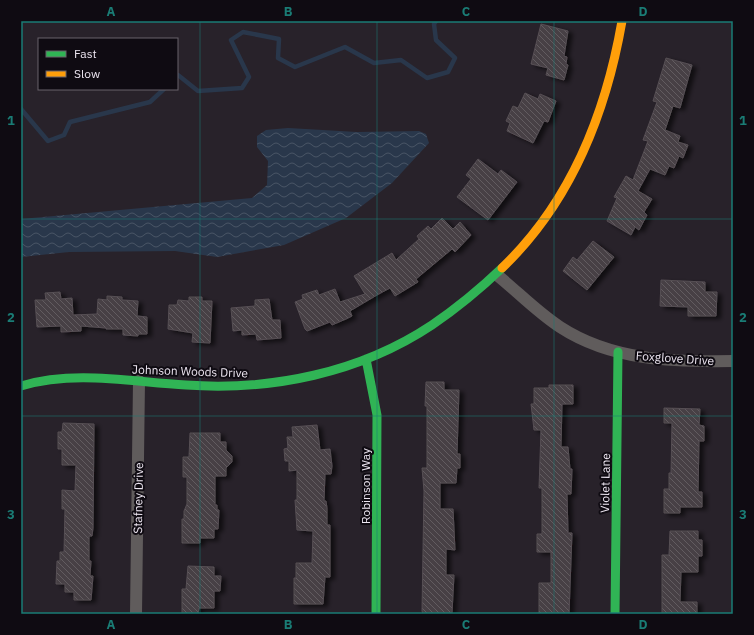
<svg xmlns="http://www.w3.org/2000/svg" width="754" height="635" viewBox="0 0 754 635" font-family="'IBM Plex Sans',sans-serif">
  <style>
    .water { fill: url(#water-waves) }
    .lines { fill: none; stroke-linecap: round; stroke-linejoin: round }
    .stream { stroke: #29374b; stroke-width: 4.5 }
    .building { fill: url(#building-back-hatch); stroke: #564f54; filter: url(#shadow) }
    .street { stroke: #605c5c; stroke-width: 12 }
    .fast { stroke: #30b455; stroke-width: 9 }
    .slow { stroke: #ff9f0a; stroke-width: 9 }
    .grid { fill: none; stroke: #1a7c75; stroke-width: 1; stroke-opacity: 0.55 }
    .labels { text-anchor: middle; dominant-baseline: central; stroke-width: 4; stroke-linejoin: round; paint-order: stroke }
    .street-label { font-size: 12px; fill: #ede6f1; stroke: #0f0b12 }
    .neatline { fill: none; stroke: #1a7c75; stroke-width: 1.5 }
    .grid-label { font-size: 13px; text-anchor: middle; font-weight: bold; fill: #1a7c75 }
  </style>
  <defs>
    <pattern id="water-waves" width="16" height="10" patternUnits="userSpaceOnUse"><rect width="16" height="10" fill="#29374b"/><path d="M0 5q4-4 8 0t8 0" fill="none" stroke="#485465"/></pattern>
    <pattern id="building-back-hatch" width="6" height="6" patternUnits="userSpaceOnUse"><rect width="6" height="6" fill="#473f45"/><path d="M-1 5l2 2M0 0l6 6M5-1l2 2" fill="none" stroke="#625b60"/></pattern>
    <filter id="shadow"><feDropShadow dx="4.5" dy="2.5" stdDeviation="2" flood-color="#0009"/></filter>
  </defs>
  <rect width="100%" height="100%" fill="#28222a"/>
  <path class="water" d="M288 128 357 132 419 131 426 134 429 143 392 183 346 218 284 245 217 257 175 251 69 252 21 257V219L252 198 267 185 268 161 257 147V136L266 130Z"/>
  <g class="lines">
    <path class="stream" d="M177 76 178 75 198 91 242 88 249 77 231 40 243 32 279 39 278 58 295 67 345 47 374 63 401 60 427 78 448 72 455 58 436 40 434 24 436 21
      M21 109 48 141 64 135 70 122 150 102 164 89"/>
  </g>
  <path class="building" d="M541 24 568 31 564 56 567 57 566 64 568 65 564 80 546 75 548 68 531 64Z
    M666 58 692 65 680 108 673 106 665 130 680 136 678 142 688 145 683 158 679 156 674 168 669 166 665 175 650 169 638 191 652 199 644 212 647 215 639 230 635 227 631 235 607 221 617 198 614 197 626 176 633 180 648 141 643 140 657 102 653 101Z
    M525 93 538 99 540 94 556 101 548 122 544 121 533 143 507 131 510 123 506 121 513 106 518 108Z
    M478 159 498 174 501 170 517 182 488 220 457 197 471 179 466 175Z
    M442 218 453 229 460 222 471 235 455 252 452 249 416 279 418 282 395 296 390 288 377 295 350 311 352 316 346 319 332 325 330 322 307 331 305 329 295 302 303 299 302 295 317 290 319 295 335 289 340 302 365 294 354 276 392 253 396 260 419 239 417 236 428 226 431 229Z
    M593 241 614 257 587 290 563 271 573 257 577 260Z
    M661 280 705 282V292H717L716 316H688V307L660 306Z
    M60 292 61 299 72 298 73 315 97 314 98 299 107 300V296L122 297V300L138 301 137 316 147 317V334H138V336L123 335V329H106V328L81 326V331L61 332V326L37 327 35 300H46L45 293Z
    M189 297H202V301H212L210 343 192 342 193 333 168 329 169 305H177L178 300 189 301Z
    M269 299 272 320H280L281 338 257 340 256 334 242 335V330L233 331 231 308 255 306V300Z
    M426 382H444V390H459L457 454H460V468H457L456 483H440V509H453L455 550 446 549V575H454L452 613 423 614 422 611 424 491 422 468H427V406H425Z
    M549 385H573V404H562L561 447H568L570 469H572L571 494H567L568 533H572L569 614H539V583H551V552H537V534H542V488H539L541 430H534L531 404H534V388H549Z
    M664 408 700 409 699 425 704 426V441H699L698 492H702V507H680V513H664V489H669V473H671L672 423H664Z
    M63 423 94 424 93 528 92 536H89V561H91L90 576H93L91 600H74V592H65V584H56L57 561H60V552H64L65 509H62V490L75 491 76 465H62V449H58V432H62Z
    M317 425 320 450 330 449 332 466 331 474H325L324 501H326L327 508V525H330V577H325L323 604H294V578H296V563H312L313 531 297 530 295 500H297V470L289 471V461H285L284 449 288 448 287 437H293L292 427Z
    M190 433H220V442H226V450L232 456V462L226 468V476H215V505H217V510H219L218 529H214V538H200V543H182V519H184V511L187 504V477H183V457H189Z
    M670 531H698V540H702V556H698V572H681L680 602H697V614H662V555H669Z
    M188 566 214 567V576H221L220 591H214V608H199L198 614H182V589H186Z"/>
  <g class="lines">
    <path class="street" d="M497 275C518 292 537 312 560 327 612 361 674 362 733 361
      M136 614 139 381"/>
    <path class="fast" d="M366 359 377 415 376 614
      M21 386C75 370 131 382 186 385 271 391 360 373 432 325 457 308 480 289 502 268
      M615 614 618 352"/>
    <path class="slow" d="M502 268C571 202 606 113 622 21"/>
  </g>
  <path class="grid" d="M200 21V614M377 21V614M554 21V614M21 219H733M21 416H733"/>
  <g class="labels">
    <g class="street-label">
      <text transform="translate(675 358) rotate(4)">Foxglove Drive</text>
      <text transform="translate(190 371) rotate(2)">Johnson Woods Drive</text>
      <text transform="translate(605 483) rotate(-89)">Violet Lane</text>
      <text transform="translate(365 486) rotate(-90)">Robinson Way</text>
      <text transform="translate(138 498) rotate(-89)">Stafney Drive</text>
    </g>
  </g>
  <rect width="754" height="635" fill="none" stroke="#0f0b12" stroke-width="44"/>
  <rect x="38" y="38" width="140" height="52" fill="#0f0b12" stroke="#68636b"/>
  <rect x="46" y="51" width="20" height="6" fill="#30b455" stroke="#68636b"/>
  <text x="74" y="58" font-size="12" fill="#ede6f1">Fast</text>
  <rect x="46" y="71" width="20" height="6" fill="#ff9f0a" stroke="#68636b"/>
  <text x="74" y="78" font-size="12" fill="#ede6f1">Slow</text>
  <rect x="22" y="22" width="710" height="591" class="neatline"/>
  <g class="grid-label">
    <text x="111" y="16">A</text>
    <text x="288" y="16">B</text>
    <text x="466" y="16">C</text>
    <text x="643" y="16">D</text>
    <text x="11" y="125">1</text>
    <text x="743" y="125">1</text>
    <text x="11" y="322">2</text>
    <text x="743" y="322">2</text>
    <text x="11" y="519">3</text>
    <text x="743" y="519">3</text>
    <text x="111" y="629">A</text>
    <text x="288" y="629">B</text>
    <text x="466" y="629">C</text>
    <text x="643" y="629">D</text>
  </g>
</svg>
